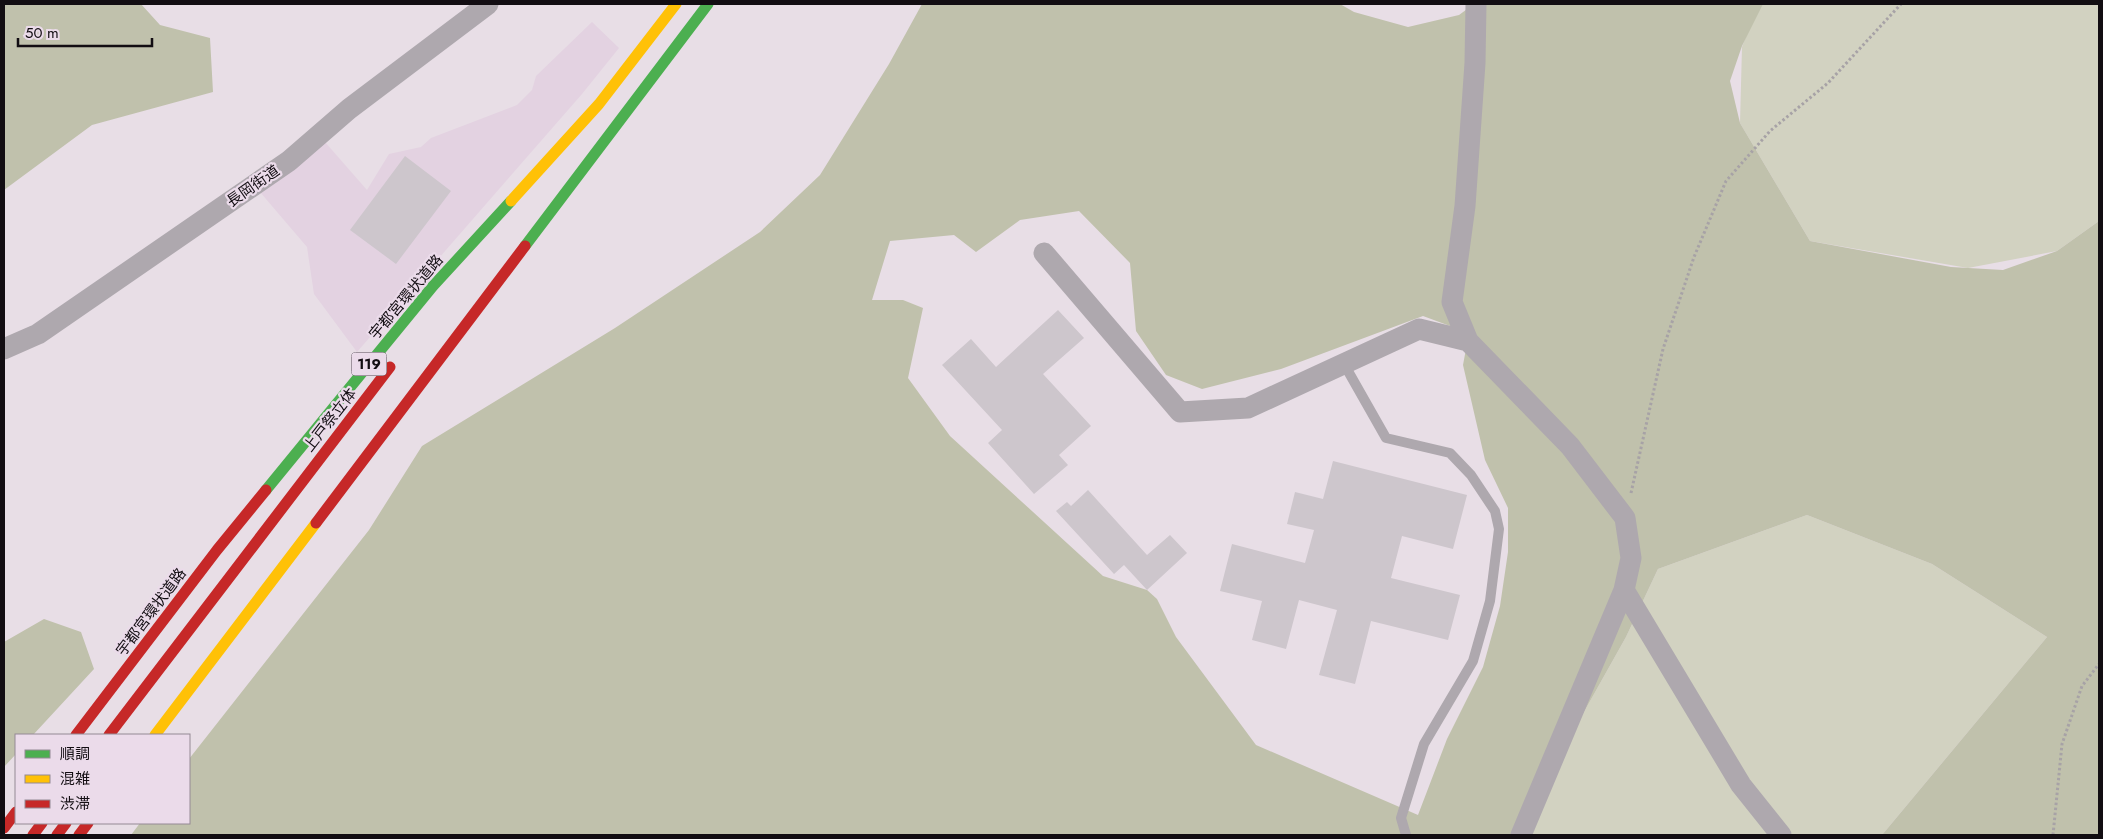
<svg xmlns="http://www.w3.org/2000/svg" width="2103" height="839" viewBox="0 0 2103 839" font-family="Jost,'Noto Sans JP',sans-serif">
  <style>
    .built { fill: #e3d2e1 }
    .green { fill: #d2d2c1 }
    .forest { fill: #c0c1ac; fill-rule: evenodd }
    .building { fill: #cdc6cc }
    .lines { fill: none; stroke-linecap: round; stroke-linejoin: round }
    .path { stroke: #a7a2a6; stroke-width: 3; stroke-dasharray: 2.5 2.5; stroke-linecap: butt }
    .lane { stroke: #aea8ae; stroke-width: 10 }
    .street { stroke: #aea8ae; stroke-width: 21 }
    .fast { stroke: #4caf50; stroke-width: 11 }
    .slow { stroke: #ffc107; stroke-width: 11 }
    .jam { stroke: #c62828; stroke-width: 11 }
    .labels { text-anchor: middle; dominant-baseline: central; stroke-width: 4.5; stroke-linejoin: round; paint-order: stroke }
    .shield { fill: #ebdbea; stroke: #534b53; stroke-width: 1 }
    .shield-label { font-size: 14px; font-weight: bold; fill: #120d12 }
    .street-label { font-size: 15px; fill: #120d12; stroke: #ebdbea }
  </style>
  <rect width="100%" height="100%" fill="#e8dee6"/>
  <path class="built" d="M592 22 619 48 582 94 357 352 314 294 307 247 260 192 325 142 367 190 389 154 421 147 431 138 517 105 532 90 536 76Z"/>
  <path class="green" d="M1759 4H2099V221L2057 251 1968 268 1810 241 1740 123 1742 47Z
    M1807 515 1932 564 2047 637 1882 835H1515L1626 637 1658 569Z"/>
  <path class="forest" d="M4 4H141L160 25 210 38 213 92 92 125 4 190Z
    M922 4H1340L1354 12 1408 27 1459 15 1474 4H1763L1742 46 1730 81 1740 123 1810 241 1951 267 2003 270 2057 251 2099 221V835H1882L2047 637 1932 564 1807 515 1658 569 1626 637 1515 835H131L140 823H189V759L369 530 422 446 615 328 760 232 820 175 889 64ZM1079 211 1130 263 1136 331 1166 375 1202 389 1281 369 1423 316 1469 333 1463 365 1485 460 1508 508V552L1500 606 1483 667 1447 739 1418 815 1256 745 1176 637 1157 599 1147 590 1103 576 950 436 908 378 923 308 903 300H872L890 241 954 235 976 252 1020 220Z
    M44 619 81 632 94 669 33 735H16V754L4 767V642Z"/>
  <path class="building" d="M405 156 451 191 396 264 350 230Z
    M1058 310 1084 338 1043 374 1091 426 1059 455 1068 465 1034 494 988 443 1002 430 942 365 971 339 996 367Z
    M1333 461 1467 495 1453 549 1402 536 1391 578 1460 595 1448 640 1371 621 1355 684 1319 675 1337 610 1299 600 1286 649 1252 640 1262 601 1220 591 1232 544 1305 563 1314 530 1287 524 1295 492 1323 499Z
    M1088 490 1147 555 1170 535 1187 553 1147 590 1124 565 1114 574 1056 511 1067 502 1071 506Z"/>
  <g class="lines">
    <path class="path" d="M1631 493 1663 349 1694 257 1726 181 1770 131 1828 83 1901 4
      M2053 835 2062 744 2082 686 2099 664"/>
    <path class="lane" d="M1344 364 1386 438 1450 453 1471 475 1495 511 1499 529 1490 601 1473 661 1424 744 1401 818 1406 835"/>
    <path class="street" d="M1476 4 1475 63 1465 206 1452 302 1468 341 1570 446 1625 518 1631 558 1624 590 1521 835
      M1044 253 1180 412 1248 408 1419 329 1468 341
      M4 349 38 334 289 161 349 109 488 4
      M1624 590 1741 785 1781 835"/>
    <path class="fast" d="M525 246 708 4
      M266 490 433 286 511 201"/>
    <path class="slow" d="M511 201 599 104 676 4
      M155 735 316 523"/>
    <path class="jam" d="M316 523 525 246
      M76 735 217 550 266 490
      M109 735 390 367
      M4 828 16 812
      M33 835 42 823
      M57 835 66 823
      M79 835 88 823"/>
  </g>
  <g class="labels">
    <rect class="shield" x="351.5" y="352.5" width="35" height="23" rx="4"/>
    <g class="shield-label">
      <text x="369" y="364">119</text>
    </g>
    <g class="street-label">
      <text transform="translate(253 186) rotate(-35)">長岡街道</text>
      <text transform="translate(406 297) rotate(-50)">宇都宮環状道路</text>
      <text transform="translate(330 420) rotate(-52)">上戸祭立体</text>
      <text transform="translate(151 612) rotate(-53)">宇都宮環状道路</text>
    </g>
  </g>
  <rect width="2103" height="839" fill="none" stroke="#120d12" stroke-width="10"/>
  <rect x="15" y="734" width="175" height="90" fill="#ebdbea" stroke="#948994"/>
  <rect x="25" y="750" width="25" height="8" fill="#4caf50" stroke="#948994"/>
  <text x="60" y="759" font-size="15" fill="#120d12">順調</text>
  <rect x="25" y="775" width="25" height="8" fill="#ffc107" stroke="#948994"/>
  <text x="60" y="784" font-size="15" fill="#120d12">混雑</text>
  <rect x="25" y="800" width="25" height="8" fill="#c62828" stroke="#948994"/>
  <text x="60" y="809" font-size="15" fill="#120d12">渋滞</text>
  <path d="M18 38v8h134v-8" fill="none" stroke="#120d12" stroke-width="2.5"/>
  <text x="25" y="38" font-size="15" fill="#120d12" stroke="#ebdbea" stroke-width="4" paint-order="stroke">50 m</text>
</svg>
